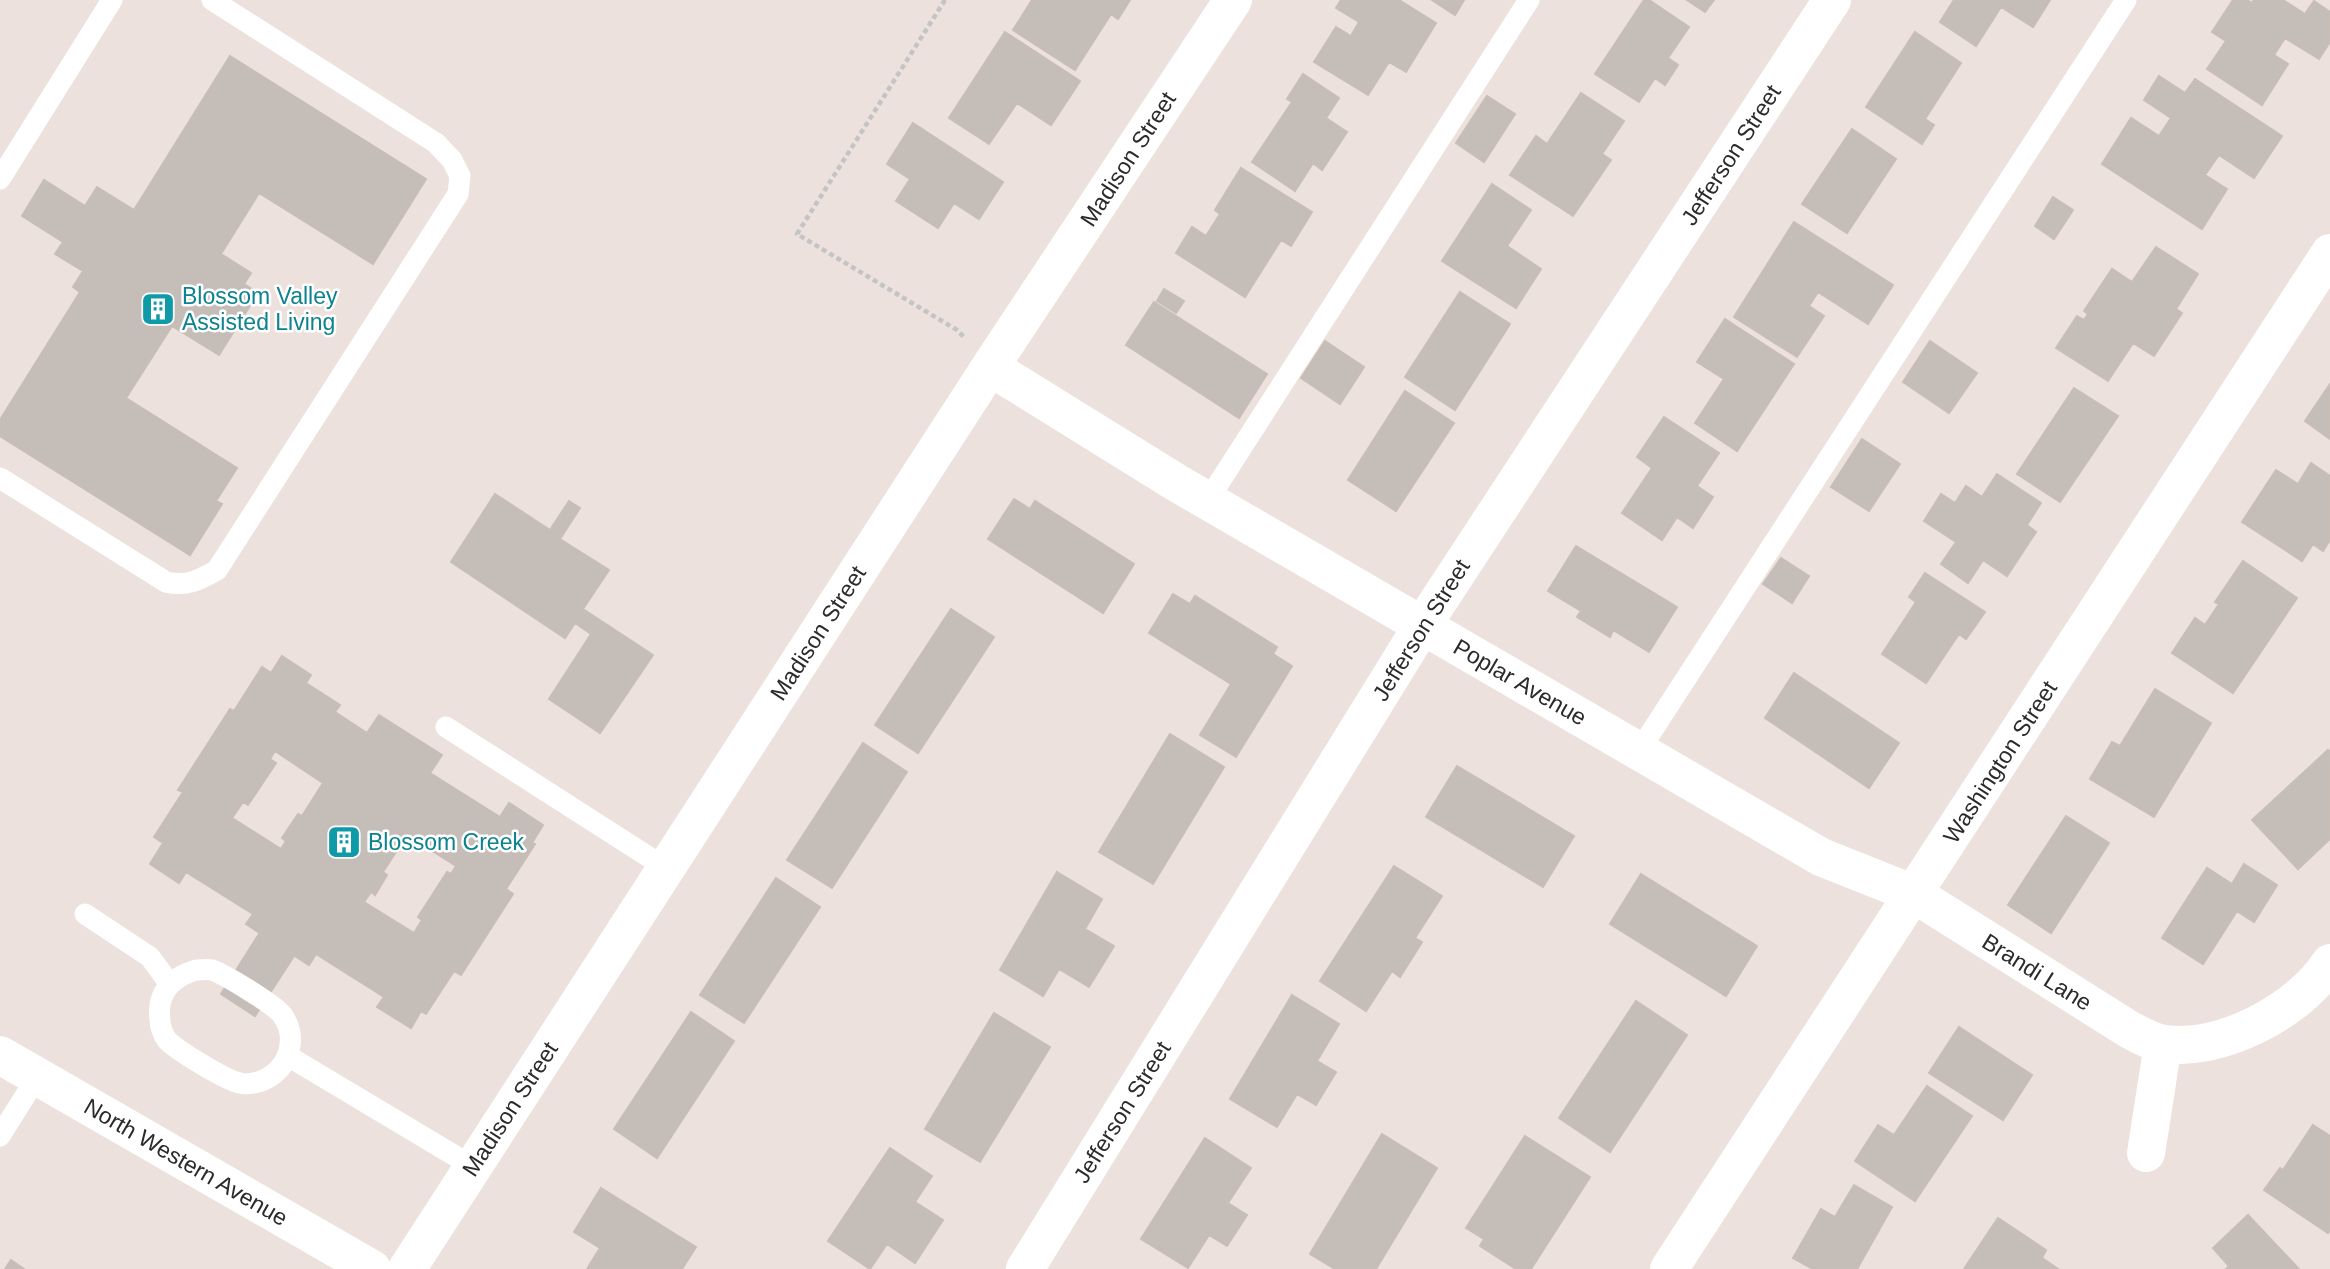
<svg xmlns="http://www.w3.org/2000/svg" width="2330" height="1269" viewBox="0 0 2330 1269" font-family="Helvetica,sans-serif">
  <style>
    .building { fill: #c5bdb8; stroke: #c8bdb7; stroke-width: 2; fill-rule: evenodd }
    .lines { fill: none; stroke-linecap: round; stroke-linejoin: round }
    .path { stroke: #c4c4c4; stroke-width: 4.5; stroke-dasharray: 5 3.5; stroke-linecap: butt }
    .lane { stroke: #fff; stroke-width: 21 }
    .street { stroke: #fff; stroke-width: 38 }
    .secondary { stroke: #fff; stroke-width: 38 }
    .labels { text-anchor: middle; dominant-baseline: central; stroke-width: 5; stroke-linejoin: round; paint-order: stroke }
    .street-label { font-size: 23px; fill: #2b2b2b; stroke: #fff }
    .culture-label { font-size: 23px; fill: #0d838f; stroke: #fff; text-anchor: start }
  </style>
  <rect width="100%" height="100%" fill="#ede1dd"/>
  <path class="building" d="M1032 0H1130L1118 19 1111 14 1075 70 1013 30Z
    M1341 0H1399L1436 23 1406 72 1389 62 1368 95 1314 62 1336 27 1351 36 1359 22 1336 8Z
    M1432 0H1464L1455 15Z
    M1644 0H1649L1689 27 1668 58 1678 65 1665 85 1655 78 1639 102 1595 74Z
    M1687 0H1714L1705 12Z
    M1954 0H2050L2033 27 2001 7 1976 46 1940 22Z
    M2233 0H2247L2252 3 2254 0H2283L2305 14 2314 1 2330 12V42L2319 59 2285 38 2274 55 2288 64 2262 105 2207 69 2226 41 2212 32Z
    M1005 32 1080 81 1051 125 1017 103 989 144 949 118Z
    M1915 32 1961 63 1925 119 1934 125 1922 144 1866 107Z
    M230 56 426 179 373 264 259 193 221 254 251 273 244 284 258 293 219 355 172 326 126 398 237 468 216 501 222 504 190 555 0 436V420L80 292 73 287 83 271 55 254 63 242 22 216 44 180 85 206 97 187 134 210Z
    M1303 74 1339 98 1326 118 1347 132 1322 170 1313 163 1295 191 1252 162 1292 102 1287 99Z
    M2159 76 2185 93 2195 79 2282 136 2254 178 2219 155 2205 175 2227 189 2202 229 2102 164 2131 118 2159 136 2171 118 2144 100Z
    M1581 93 1624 121 1602 154 1611 160 1573 216 1510 175 1536 136 1547 144Z
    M1487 96 1515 114 1484 162 1456 143Z
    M913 123 1003 182 979 219 954 203 938 228 896 201 910 179 887 164Z
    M1852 129 1896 159 1847 233 1802 204Z
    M1241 168 1312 212 1291 246 1281 240 1245 297 1176 253 1192 227 1206 236 1220 214 1215 210Z
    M1492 184 1531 210 1507 246 1541 269 1516 308 1442 261Z
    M2053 197 2073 210 2054 239 2035 226Z
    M1794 222 1893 285 1868 324 1818 292 1809 306 1824 316 1797 357 1734 317Z
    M2156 247 2198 274 2176 309 2182 313 2154 356 2133 343 2108 381 2056 348 2077 316 2084 320 2088 314 2084 311 2112 269 2132 282Z
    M1164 289 1184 301 1176 313 1157 301Z
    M1460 292 1510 324 1455 410 1405 377Z
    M1154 302 1267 374 1239 418 1126 345Z
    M1725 319 1794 364 1737 451 1695 423 1724 379 1697 362Z
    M1325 341 1364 367 1340 404 1301 378Z
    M1930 341 1977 373 1949 413 1903 382Z
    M2330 384V439L2305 421Z
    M2074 388 2118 416 2060 502 2017 474Z
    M1405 391 1454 423 1396 511 1348 480Z
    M1664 417 1719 453 1697 486 1713 497 1693 528 1677 517 1662 540 1622 513 1652 468 1637 457Z
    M1862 439 1900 464 1869 511 1831 487Z
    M2311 463 2330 476V540L2323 551 2313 544 2302 561 2242 522 2276 470 2298 484Z
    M1997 474 2041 503 2027 525 2036 532 2007 576 1983 560 1968 583 1941 564 1956 542 1924 521 1941 494 1955 503 1966 486 1982 497Z
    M495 494 550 530 569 501 580 508 560 539 609 570 583 609 653 655 600 733 549 699 591 634 575 623 565 638 451 562Z
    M1014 499 1030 509 1035 501 1134 564 1103 613 988 539Z
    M1576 546 1677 607 1649 652 1613 630 1610 637 1577 617 1581 611 1548 591Z
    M1781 558 1809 576 1792 603 1763 584Z
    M2243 561 2297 598 2233 693 2172 653 2195 618 2205 625 2219 604 2215 602Z
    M1925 573 1985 612 1966 639 1959 634 1926 683 1882 654 1916 602 1909 597Z
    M1173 594 1190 604 1195 596 1277 647 1273 654 1292 666 1236 757 1200 735 1231 684 1149 633Z
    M951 609 994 637 918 753 875 725Z
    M282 656 311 675 306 683 340 705 335 712 367 733 379 715 442 755 430 773 500 817 509 803 543 825 532 843 535 844 506 889 513 894 461 975 454 971 426 1014 421 1011 411 1028 377 1007 384 997 316 954 309 965 246 924 253 914 186 872 179 883 150 864 163 843 154 837 183 792 178 790 230 709 234 711 262 667 271 673ZM275 751 323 783 302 816 298 814 282 838 286 841 281 849 232 818 243 802 248 805 276 763 270 759ZM407 835 456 866 451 874 447 872 418 917 422 920 414 933 364 902 371 892 375 895 387 875 383 872Z
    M1794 673 1899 743 1869 788 1765 718Z
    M2155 689 2211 723 2154 817 2090 779 2112 742 2120 746Z
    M1170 734 1224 767 1153 884 1099 852Z
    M863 743 907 772 832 888 787 860Z
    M2328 750 2330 752V839L2298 869 2252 820Z
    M1457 766 1574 836 1543 887 1426 817Z
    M2066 816 2109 843 2051 933 2008 905Z
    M2244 864 2277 885 2254 922 2237 911 2203 964 2162 938 2207 868 2232 884Z
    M1394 866 1442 896 1415 938 1422 942 1400 977 1392 971 1366 1011 1320 981Z
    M1057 872 1102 899 1085 929 1114 946 1089 987 1059 969 1043 996 1000 970Z
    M1641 874 1757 946 1726 996 1610 924Z
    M776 878 820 907 744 1023 700 995Z
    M259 934 294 956 255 1016 221 994Z
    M1292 995 1339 1024 1317 1061 1336 1072 1316 1105 1297 1094 1277 1127 1230 1099Z
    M1636 1001 1687 1035 1610 1152 1559 1118Z
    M691 1012 734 1041 657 1158 614 1129Z
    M994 1013 1050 1047 980 1162 925 1129Z
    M1959 1027 2032 1075 2003 1120 1929 1073Z
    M1927 1086 1972 1116 1915 1201 1855 1161 1878 1125 1894 1135Z
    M2313 1125 2330 1136V1230L2328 1233 2264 1190 2280 1168 2283 1170Z
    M1382 1134 1437 1168 1376 1269H1335L1310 1254Z
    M1525 1136 1590 1177 1531 1269H1516L1480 1246 1484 1239 1466 1228Z
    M1205 1138 1251 1168 1228 1203 1247 1215 1227 1246 1209 1235 1188 1268 1141 1239Z
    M890 1148 932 1176 915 1202 943 1220 915 1263 887 1244 870 1269 828 1241Z
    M1854 1185 1892 1207 1857 1269H1813L1793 1258 1821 1209 1835 1217Z
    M601 1188 696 1247 682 1269H587L600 1248 574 1232Z
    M2248 1215 2299 1269H2226L2229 1266 2213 1248Z
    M1998 1218 2046 1250 2042 1258 2058 1269H1964Z
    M11 1260 24 1269H5Z"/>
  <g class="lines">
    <path class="path" d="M945 0 797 234 957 330 965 338"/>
    <path class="lane" d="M0 179 112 0
      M0 478 166 582C187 587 199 580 217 570L458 194 460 176 452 160 436 143 212 0
      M1208 500 1529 0
      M446 727 666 868
      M1639 751 2126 0
      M85 914 150 957 169 983
      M196 970C201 970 207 969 212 970 224 974 277 1006 283 1016 297 1037 290 1063 271 1076 262 1082 250 1085 240 1083 227 1081 176 1050 167 1040 163 1035 160 1026 160 1020 156 993 172 977 196 970Z
      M288 1056 472 1166
      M0 1136 37 1077"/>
    <path class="street" d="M990 367 1177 483 1821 857 1914 894 2130 1030C2140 1035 2153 1043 2165 1044 2222 1052 2300 1010 2330 963
      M2146 1153 2163 1044
      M407 1269 990 367 1233 0
      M1025 1269 1422 626 1832 0"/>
    <path class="secondary" d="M0 1055 372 1269
      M1669 1269 2330 253"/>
  </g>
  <defs>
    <g id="building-square" transform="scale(1.75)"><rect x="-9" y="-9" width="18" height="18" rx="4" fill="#0f9aa8" stroke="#fff"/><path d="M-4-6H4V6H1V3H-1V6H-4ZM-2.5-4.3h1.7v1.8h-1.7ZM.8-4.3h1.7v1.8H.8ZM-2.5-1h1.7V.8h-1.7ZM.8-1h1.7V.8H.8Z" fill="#fff"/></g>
  </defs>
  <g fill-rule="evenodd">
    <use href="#building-square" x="158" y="309"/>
    <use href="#building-square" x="344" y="842"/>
  </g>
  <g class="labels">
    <g class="street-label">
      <text transform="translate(1731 155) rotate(-57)">Jefferson Street</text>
      <text transform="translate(1128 159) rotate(-57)">Madison Street</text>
      <text transform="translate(1421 630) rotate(-58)">Jefferson Street</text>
      <text transform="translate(818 633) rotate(-57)">Madison Street</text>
      <text transform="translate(1520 682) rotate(30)">Poplar Avenue</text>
      <text transform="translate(2000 762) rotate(-57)">Washington Street</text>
      <text transform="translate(2037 972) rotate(32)">Brandi Lane</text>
      <text transform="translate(510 1109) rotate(-57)">Madison Street</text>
      <text transform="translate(1122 1112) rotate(-58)">Jefferson Street</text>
      <text transform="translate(186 1162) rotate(30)">North Western Avenue</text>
    </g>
    <g class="culture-label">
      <text x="182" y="296">Blossom Valley<tspan x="182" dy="26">Assisted Living</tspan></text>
      <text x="368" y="842">Blossom Creek</text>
    </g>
  </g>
</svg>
